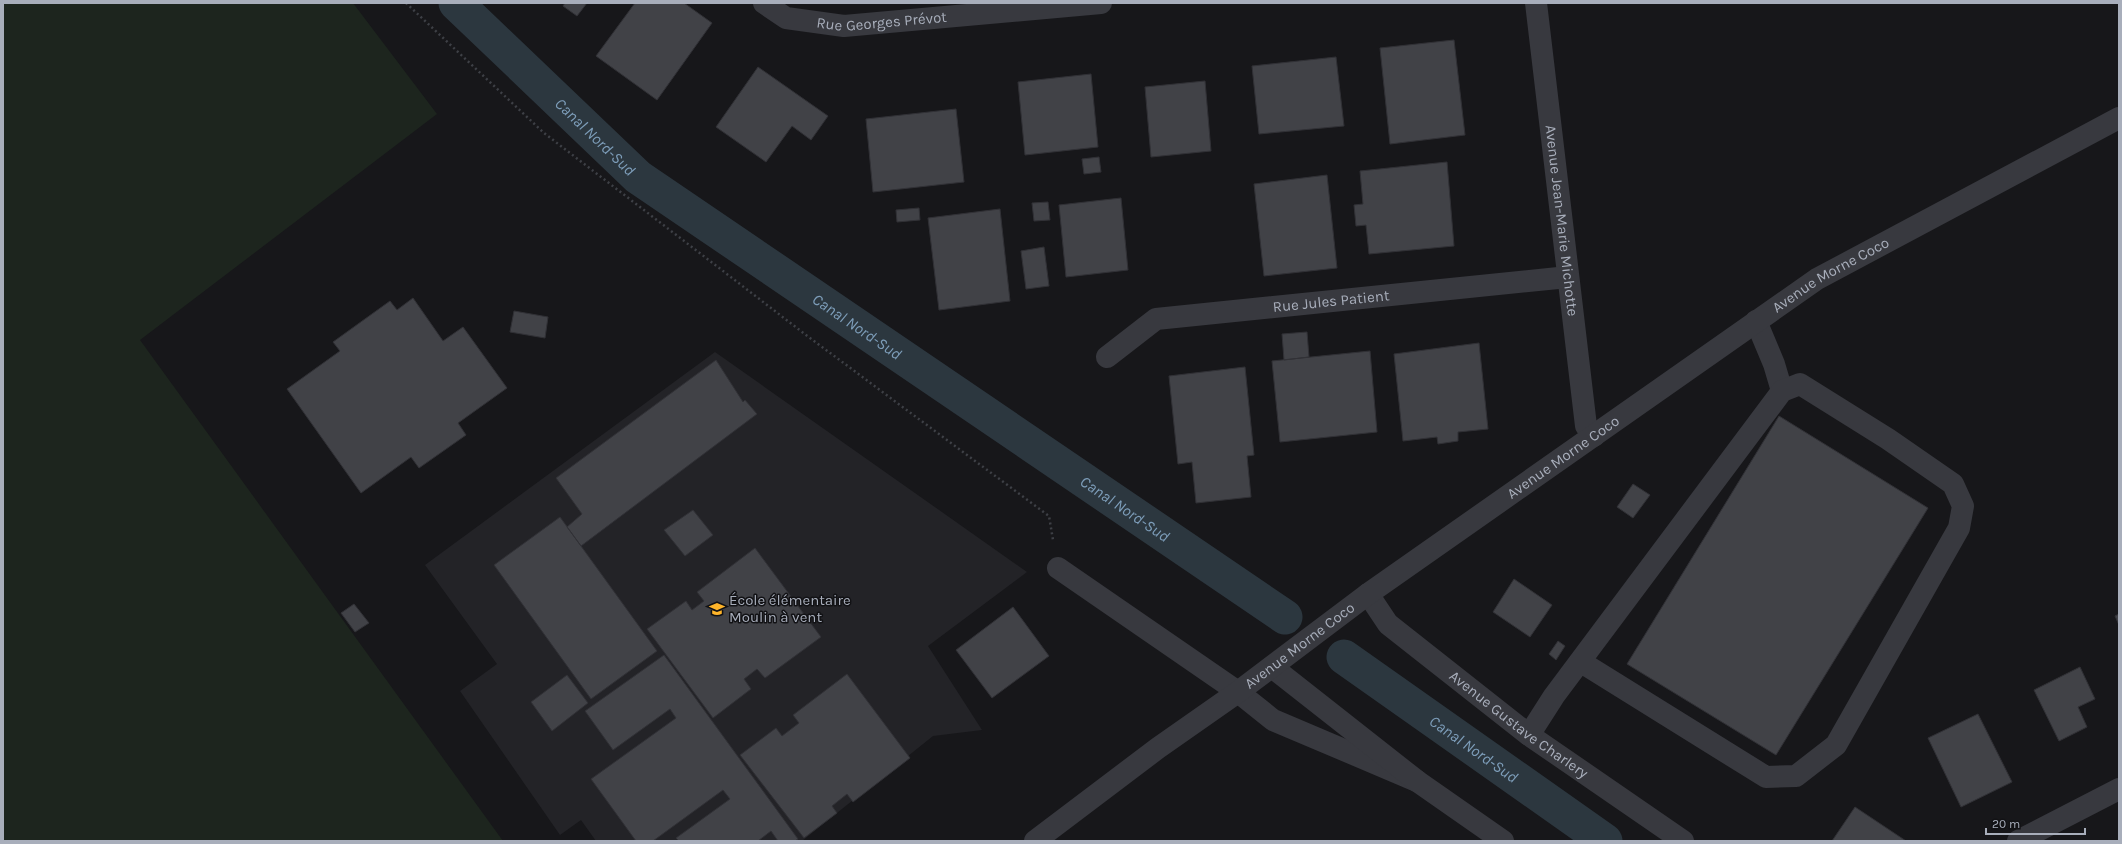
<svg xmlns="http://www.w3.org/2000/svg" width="2122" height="844" viewBox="0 0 2122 844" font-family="Karla,sans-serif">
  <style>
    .built { fill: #232327 }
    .green { fill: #1d251e }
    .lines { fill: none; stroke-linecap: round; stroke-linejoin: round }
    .canal { stroke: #2c373f; stroke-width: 35 }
    .building { fill: #414247; stroke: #313136 }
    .path { stroke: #3e4046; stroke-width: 2.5; stroke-dasharray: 2 3; stroke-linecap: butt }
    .minor { stroke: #38393f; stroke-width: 22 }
    .labels { text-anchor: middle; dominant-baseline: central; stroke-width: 3; stroke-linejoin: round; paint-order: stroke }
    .street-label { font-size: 15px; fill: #a8aebb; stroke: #121215 }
    .poi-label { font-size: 15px; fill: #a8aebb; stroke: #121215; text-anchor: start }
    .water-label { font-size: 16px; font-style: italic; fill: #7d9db9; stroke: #121215 }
  </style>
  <rect width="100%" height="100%" fill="#17171a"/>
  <path class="built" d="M715 352 1027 572 928 646 982 730 933 736 802 841H596L581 820 560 835 460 691 497 664 425 565Z"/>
  <path class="green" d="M3 3H353L437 114 140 340 503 841H3Z"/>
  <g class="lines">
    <g class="canal">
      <path id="s1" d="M456 3 638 177 1285 617"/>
      <path id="s2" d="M1344 657 1605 841"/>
    </g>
  </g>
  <path class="building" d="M565 3H587L577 16 563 6Z
    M635 3H684L712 23 657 100 596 56Z
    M1454 40 1465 135 1390 144 1380 48Z
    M1336 57 1344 126 1259 134 1252 66Z
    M758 67 828 116 811 140 792 126 766 162 716 127Z
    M1091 74 1098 147 1025 155 1018 82Z
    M1205 81 1211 151 1151 157 1145 87Z
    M956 109 964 182 873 192 866 119Z
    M1099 157 1101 172 1084 174 1082 159Z
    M1447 162 1454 246 1369 254 1366 225 1356 226 1354 205 1363 204 1360 171Z
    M1327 175 1337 268 1264 276 1254 184Z
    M1121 198 1128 270 1066 277 1059 205Z
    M1048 202 1050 220 1034 221 1032 203Z
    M919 208 920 220 897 222 896 210Z
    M1000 209 1010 301 939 310 928 218Z
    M1044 247 1049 286 1026 289 1021 251Z
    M413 298 443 341 463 327 507 388 458 423 466 435 419 468 411 457 361 493 287 389 340 351 333 342 390 301 397 310Z
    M514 311 548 317 545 338 510 332Z
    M1307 332 1309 357 1284 360 1282 334Z
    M1479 343 1488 429 1458 432V441L1438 444 1437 437 1403 441 1394 354Z
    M1370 351 1377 432 1280 442 1272 361Z
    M716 360 743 402 745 400 757 414 581 546 567 527 582 514 556 478Z
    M1245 367 1254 455 1247 456 1251 497 1196 503 1192 462 1178 464 1169 376Z
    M1779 416 1928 508 1776 755 1627 664Z
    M1633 484 1650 495 1633 518 1617 507Z
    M693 510 713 535 685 556 664 530Z
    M560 517 657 651 591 699 494 565Z
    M755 548 821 637 765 678 757 669 744 679 751 689 713 718 647 629 686 601 692 610 704 601 697 592Z
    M1514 579 1552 605 1530 637 1493 612Z
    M354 604 369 623 355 632 341 613Z
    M1013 607 1049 656 992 698 956 650Z
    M2119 614V625L2115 616Z
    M1558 641 1565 646 1556 660 1549 654Z
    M664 655 798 839 795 841H778L771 831 758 841H679L676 838 730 799 723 790 653 841H636L591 779 676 718 670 709 613 750 585 711Z
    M2080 667 2095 699 2078 707 2087 727 2059 741 2034 690Z
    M847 674 910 758 853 802 847 794 832 806 837 813 804 838 740 755 776 728 782 736 799 723 793 715Z
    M567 675 588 703 552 731 531 702Z
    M1978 714 2012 782 1961 807 1928 738Z
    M1855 807 1906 841H1832Z"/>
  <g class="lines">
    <path class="path" d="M406 3 544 133 806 335 1049 516 1053 540"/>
    <g class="minor">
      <path id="s3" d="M764 3 786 18 844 26 1101 3"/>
      <path id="s4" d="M1536 3 1586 426 1594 436"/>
      <path d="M1756 321 1774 364 1782 391"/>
      <path id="s5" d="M1107 357 1156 319 1568 277"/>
      <path d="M1058 568 1238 692 1273 720 1417 781"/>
      <path id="s6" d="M1368 594 1388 624 1529 735 1683 841"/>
      <path d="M1272 667 1417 781 1503 841"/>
      <path d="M1529 735 1554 696 1782 391 1800 384 1888 439 1953 484 1963 506 1959 528 1836 745 1796 776 1766 777 1581 662"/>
      <path id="s7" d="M1035 841 1158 748 1238 692 1368 594 1817 279 2119 118"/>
      <path d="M2018 841 2119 789"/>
    </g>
  </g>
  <defs>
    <g id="school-bare" transform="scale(1.2)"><path d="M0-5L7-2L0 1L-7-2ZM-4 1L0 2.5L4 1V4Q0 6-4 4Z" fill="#ffb52a" stroke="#121215" stroke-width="2.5" paint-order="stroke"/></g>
  </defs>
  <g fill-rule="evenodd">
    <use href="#school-bare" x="717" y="609"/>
  </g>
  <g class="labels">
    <g class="street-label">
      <text stroke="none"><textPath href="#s3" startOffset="123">Rue Georges Prévot</textPath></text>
      <text stroke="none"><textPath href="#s4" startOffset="219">Avenue Jean-Marie Michotte</textPath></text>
      <text stroke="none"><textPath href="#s7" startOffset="977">Avenue Morne Coco</textPath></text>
      <text stroke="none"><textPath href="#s5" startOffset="238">Rue Jules Patient</textPath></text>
      <text stroke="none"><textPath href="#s7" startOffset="653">Avenue Morne Coco</textPath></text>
      <text stroke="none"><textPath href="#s7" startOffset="329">Avenue Morne Coco</textPath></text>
      <text stroke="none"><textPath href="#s6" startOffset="201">Avenue Gustave Charlery</textPath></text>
    </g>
    <g class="poi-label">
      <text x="729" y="600">École élémentaire<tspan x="729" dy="17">Moulin à vent</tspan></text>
    </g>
    <g class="water-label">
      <text stroke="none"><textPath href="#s1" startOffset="193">Canal Nord-Sud</textPath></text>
      <text stroke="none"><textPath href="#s1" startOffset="517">Canal Nord-Sud</textPath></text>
      <text stroke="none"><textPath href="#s1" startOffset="841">Canal Nord-Sud</textPath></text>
      <text stroke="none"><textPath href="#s2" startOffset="159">Canal Nord-Sud</textPath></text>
    </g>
  </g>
  <rect width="2122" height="844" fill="none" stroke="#a8aebb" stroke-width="8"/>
  <path d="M1986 828v6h99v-6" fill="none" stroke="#a8aebb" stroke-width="2"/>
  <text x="1992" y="828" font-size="12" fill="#a8aebb" stroke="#121215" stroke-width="3" paint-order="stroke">20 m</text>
</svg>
